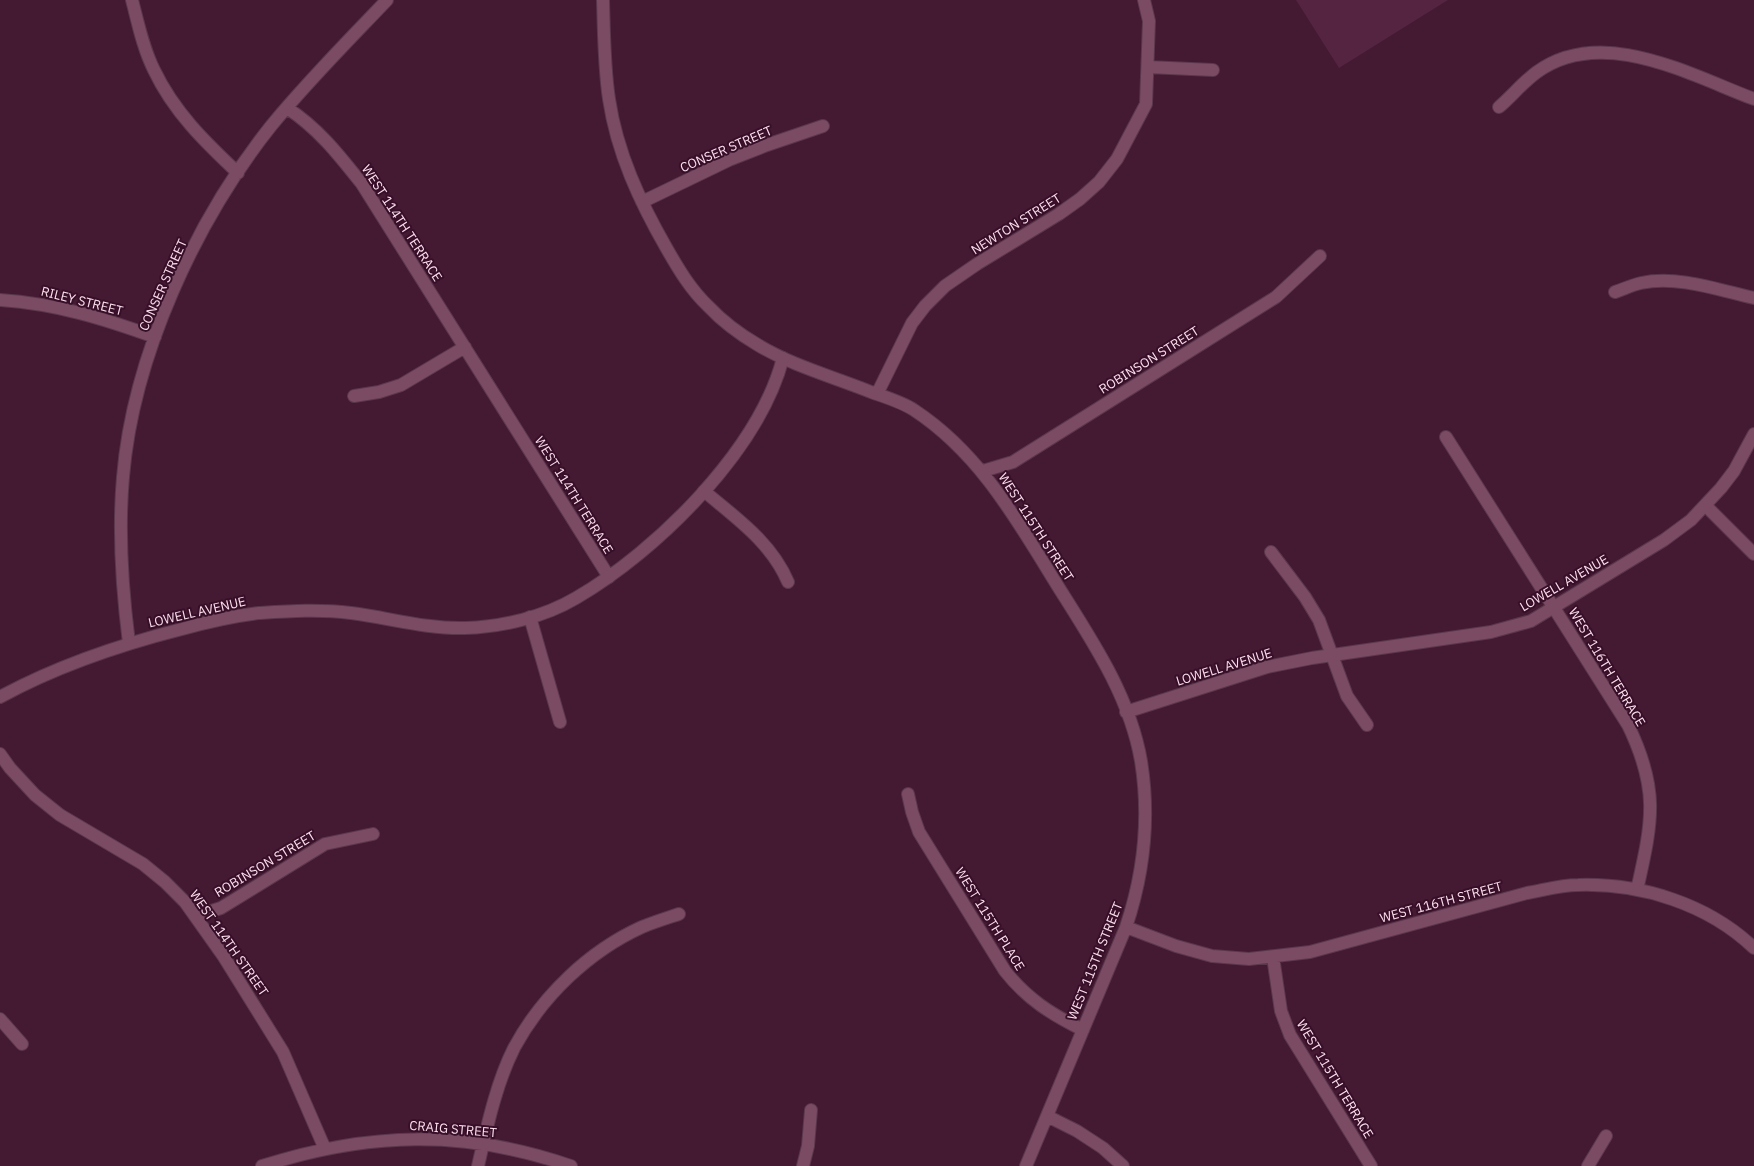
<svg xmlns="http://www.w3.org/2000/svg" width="1754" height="1166" viewBox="0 0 1754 1166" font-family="'IBM Plex Sans',sans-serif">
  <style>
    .built { fill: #542440 }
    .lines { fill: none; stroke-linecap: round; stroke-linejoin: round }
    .minor-casing { stroke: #5b374c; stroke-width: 14 }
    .tertiary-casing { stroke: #5b374c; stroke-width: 14 }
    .minor { stroke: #7b4b64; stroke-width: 12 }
    .tertiary { stroke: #7b4b64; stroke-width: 12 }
    .labels { text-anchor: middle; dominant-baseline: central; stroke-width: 4; stroke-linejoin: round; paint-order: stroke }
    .street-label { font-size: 13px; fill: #fcdfed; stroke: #380f28 }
  </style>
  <rect width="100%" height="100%" fill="#441932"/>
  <path class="built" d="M1296 0H1448L1339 68Z"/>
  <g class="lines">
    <g class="minor-casing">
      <path id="minor" d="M132 0C138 23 143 48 154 70 174 112 205 142 238 173
        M603 0C604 33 604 66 609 99 617 153 640 202 667 249 679 270 691 290 708 306 722 321 741 335 758 345 793 366 834 377 871 392 885 397 902 402 914 410 981 454 1018 522 1059 588 1093 642 1130 697 1141 761 1150 817 1144 873 1126 927L1026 1166
        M1148 67 1213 70
        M1499 107C1512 96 1523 82 1537 72 1602 25 1690 75 1754 99
        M287 108C318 128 339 155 362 184L609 577
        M642 202 729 160 767 145 823 126
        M1615 292C1624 289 1632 285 1641 283 1677 275 1719 290 1754 298
        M0 300C57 304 102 318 155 337
        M877 394 912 323 925 306 945 286 977 264 1059 214 1080 199 1099 182 1117 159 1146 104 1149 21 1144 0
        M354 396 379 392 401 385 465 347
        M1446 437 1628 725C1660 791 1652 822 1637 890
        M983 471 1013 462 1276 297 1320 256
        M704 491C736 518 771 542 788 582
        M1706 506 1754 554
        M1271 552 1305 597 1319 620 1347 696 1367 725
        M530 617 560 722
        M129 643C122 588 118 533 123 477 133 356 196 220 271 126 307 82 348 41 387 0
        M0 754 10 768 35 795 60 815 143 864 165 882 185 902 224 957 283 1052 325 1149
        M908 794 912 812 919 832 1005 971C1027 999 1051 1014 1083 1030
        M196 916 221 908 325 844 373 834
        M1126 927 1176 946 1212 956 1249 959 1310 952 1527 893C1544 890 1561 885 1578 885 1641 883 1708 904 1754 948
        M1273 957 1281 1011 1290 1035 1371 1166
        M0 1019 22 1044
        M1047 1116 1077 1131 1103 1148 1123 1166
        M262 1166C368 1132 464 1129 571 1166
        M478 1166C487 1127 496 1084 514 1048 542 996 589 951 642 927 654 922 667 918 679 914
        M803 1166 808 1146 811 1110
        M1588 1166 1606 1136"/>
    </g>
    <g class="tertiary-casing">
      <path id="tertiary" d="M0 697C57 666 119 645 182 629 207 622 233 616 259 613 290 611 320 609 351 613 390 618 426 629 465 628 502 627 544 617 576 598 657 551 759 450 783 358
        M1126 712 1267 667 1312 658 1491 632 1531 621 1664 540 1691 520 1721 488 1734 471 1754 434"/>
    </g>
    <use href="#minor" class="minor"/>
    <use href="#tertiary" class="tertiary"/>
  </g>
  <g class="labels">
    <g class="street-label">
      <text transform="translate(726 149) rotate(-23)">CONSER STREET</text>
      <text transform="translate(402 223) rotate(57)">WEST 114TH TERRACE</text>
      <text transform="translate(1016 224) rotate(-32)">NEWTON STREET</text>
      <text transform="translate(163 285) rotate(-66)">CONSER STREET</text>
      <text transform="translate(82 301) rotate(14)">RILEY STREET</text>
      <text transform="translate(1149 360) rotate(-32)">ROBINSON STREET</text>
      <text transform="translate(574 495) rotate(58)">WEST 114TH TERRACE</text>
      <text transform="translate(1036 527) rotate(57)">WEST 115TH STREET</text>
      <text transform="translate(1564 583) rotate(-30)">LOWELL AVENUE</text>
      <text transform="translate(197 612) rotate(-13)">LOWELL AVENUE</text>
      <text transform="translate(1224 667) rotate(-17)">LOWELL AVENUE</text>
      <text transform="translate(1607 667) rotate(59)">WEST 116TH TERRACE</text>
      <text transform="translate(265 864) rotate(-31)">ROBINSON STREET</text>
      <text transform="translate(1441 902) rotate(-15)">WEST 116TH STREET</text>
      <text transform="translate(990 919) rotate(58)">WEST 115TH PLACE</text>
      <text transform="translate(229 943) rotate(55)">WEST 114TH STREET</text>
      <text transform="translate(1095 961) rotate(-68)">WEST 115TH STREET</text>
      <text transform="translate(1335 1079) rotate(59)">WEST 115TH TERRACE</text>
      <text transform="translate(453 1129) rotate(5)">CRAIG STREET</text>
    </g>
  </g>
</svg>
